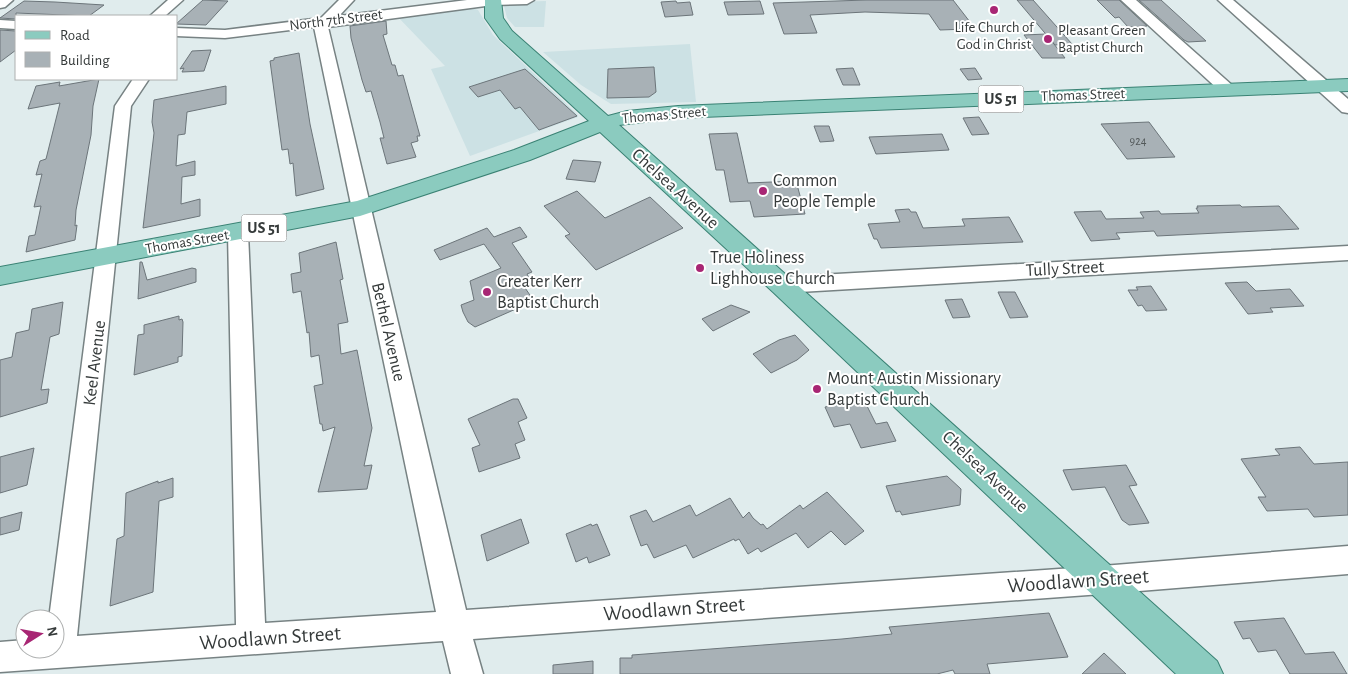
<svg xmlns="http://www.w3.org/2000/svg" width="1348" height="674" viewBox="0 0 1348 674" font-family="'Alegreya Sans',sans-serif">
  <style>
    .built { fill: #cce1e4 }
    .building { fill: #a8b1b6; stroke: #6c757a }
    .lines { fill: none; stroke-linecap: round; stroke-linejoin: round }
    .minor-casing { stroke: #778283; stroke-width: 3 }
    .major-casing { stroke: #3a8274; stroke-width: 2 }
    .minor { fill: #fff; fill-rule: evenodd }
    .major { fill: #8bcbbf; fill-rule: evenodd }
    .poi-dot { fill: #a82674; stroke: #fff; stroke-width: 2 }
    .labels { text-anchor: middle; dominant-baseline: central; stroke-width: 4; stroke-linejoin: round; paint-order: stroke }
    .far-number-label { font-size: 12px; fill: #525859 }
    .far-street-label { font-size: 15px; fill: #353a3a; stroke: #fff }
    .far-poi-label { font-size: 15px; fill: #353a3a; stroke: #fff }
    .shield { fill: #fff; stroke: #727575; stroke-width: 1 }
    .shield-label { font-size: 16px; font-weight: bold; fill: #353a3a }
    .poi-label { font-size: 18px; fill: #353a3a; stroke: #fff; text-anchor: start }
    .street-label { font-size: 18px; fill: #353a3a; stroke: #fff }
    .near-street-label { font-size: 21px; fill: #353a3a; stroke: #fff }
  </style>
  <rect width="100%" height="100%" fill="#e0eced"/>
  <path class="built" d="M546 1 544 27H515L507 18 504 6 508 2Z
    M469 7 478 10 493 35 578 115V117L470 156 431 69 445 66 396 15Z
    M690 44 696 102 611 104 581 85 543 52Z"/>
  <path class="building" d="M203 0 228 1 206 25 176 24Z
    M867 0H953L970 22 964 23 968 29 940 30 929 14 865 12 810 15 817 33 784 34 773 3Z
    M1017 0H1033L1072 44 1055 45Z
    M1097 0H1119L1147 26 1128 27 1119 17 1115 18Z
    M1139 0H1161L1206 41 1188 42 1184 40Z
    M24 1 55 2 104 5 89 16 16 13V19L0 18Z
    M676 1 677 3 690 2 693 15 665 17 661 2Z
    M760 1 764 14 728 15 724 2Z
    M386 21 387 34 383 35 392 65H395L398 76 403 75 420 136H417L418 141 411 143 416 157 387 164 380 138H384L380 122 371 91 366 92 362 80 351 38 350 26Z
    M0 30 16 31V50L0 62Z
    M1046 34 1065 58H1042L1024 35Z
    M211 50 204 71 182 72 184 68 180 69 192 51Z
    M299 53 310 124 324 189 296 196 293 163 290 164 288 149 282 150 270 61 274 60V58Z
    M654 67 656 92 649 97 607 98 608 69Z
    M853 68 860 85H843L836 69Z
    M975 68 982 79 968 80 960 69Z
    M525 69 577 116 539 130 520 107 515 109 500 90 478 97 469 87Z
    M99 79 93 106 91 135 76 210 75 226 77 225 75 240 26 252 29 236 35 235 41 206 34 207 42 174 36 175 40 161 46 159 60 103 28 109 36 86 60 82 59 86Z
    M226 86V104L187 112 185 134 178 135 176 166 195 161V175L182 177 181 204 200 199V216L143 228 154 133 152 122 154 100Z
    M979 117 989 134 972 135 963 118Z
    M1149 122 1175 157 1127 159 1101 124Z
    M814 126H829L834 141 820 142Z
    M737 133 748 183 796 181 805 214 754 217 750 201 730 202 724 170H716L709 134Z
    M942 134 949 150 876 154 869 137Z
    M573 160 601 162 595 182 566 179Z
    M577 191 605 218 650 197 683 228 596 270 565 236 570 234 544 206Z
    M1240 205 1242 207 1279 206 1299 229 1157 236 1154 231 1116 233 1120 239 1091 241 1074 212 1101 211 1106 219 1144 218 1140 212 1159 211 1161 214 1199 213 1196 208H1198L1197 206Z
    M909 209 911 212H916L923 228 965 226 962 219 1009 217 1023 242 881 248 877 239H874L868 224 900 222 895 210Z
    M520 227 527 237 512 243 532 272 527 274 529 278 521 282 534 301 475 327 468 322 463 312 461 305 474 300 470 281 501 268 484 244 440 260 434 250 487 228 494 237Z
    M336 242 343 279 340 280 348 322 338 324 341 354 357 350 372 428 364 466 372 465 367 489 318 492 335 427 323 431 322 424H320L314 386 323 384 319 355 311 357 309 332 307 333 301 291 293 293 291 274 301 272 299 253Z
    M140 262H142L147 280 192 268 196 269V282L138 299Z
    M1247 282 1256 291 1290 289 1304 306 1270 308 1273 312 1248 314 1225 283Z
    M1151 286 1167 310 1146 311 1142 305 1138 306 1128 290H1138L1136 287Z
    M998 292H1015L1028 317 1010 318Z
    M962 299 970 317 953 318 945 300Z
    M63 302 59 334 50 337 41 390 49 389 47 403 0 417V360L12 357 16 333 29 330 32 309Z
    M731 305 750 312 713 331 702 319Z
    M179 316V320L182 319 183 322 182 356 178 357V362L134 375 138 335 144 334V325Z
    M795 335 809 350 797 360 771 373 753 354 779 340Z
    M513 399H518L527 418 518 422 525 440 515 444 520 458 479 472 472 448 480 445 468 419Z
    M864 400 876 424 887 422 896 441 861 448 850 424 834 427 825 407Z
    M1300 447 1314 464 1348 462V515L1314 517 1308 509 1267 511 1258 497H1266L1241 459 1280 455 1275 449Z
    M34 448 27 485 0 493V457Z
    M1126 465 1137 485 1129 486 1149 523 1129 525 1122 520 1105 487 1072 490 1063 470Z
    M947 476 961 489 960 505 902 515 900 511 896 512 886 486Z
    M173 478V497L159 501 153 592 110 606 117 539 124 536 126 493 158 481V483Z
    M827 492 864 531 845 545 831 531 808 548 796 533 761 552 758 548 748 554 739 539 735 541 734 539 693 558 686 545 654 558 647 544 641 546 630 516 646 510 653 522 690 505 696 516 730 498 743 518 749 512 753 518 761 525 763 524 767 529 800 505 803 509Z
    M22 512 19 530 0 535V518Z
    M521 519 529 543 487 561 481 535Z
    M591 524 592 526 597 524 610 555 589 563 587 557 576 562 566 534Z
    M1049 613 1068 657 987 664 990 674H955L953 670 937 674H620V658H632V655L842 639 892 634 889 627Z
    M1284 618 1305 654 1334 652 1347 674H1290L1276 650 1258 652 1250 638 1243 639 1234 622Z
    M1104 653 1126 674H1082Z
    M593 661V674H553V665Z"/>
  <g class="lines">
    <g class="minor-casing">
      <path id="minor" d="M0 0H13L5 7 0 8Z
        M168 0H183L165 16H150Z
        M339 0H354L339 16 467 0H534L527 4 493 5 328 27 466 610 1102 566 1348 546V574L1102 594 473 639 483 674H451L443 641 0 672V642L25 640V649H55V619H49L115 106 133 79H149L131 106 77 636 236 625 228 233 231 228 238 226 245 228 248 233 265 623 436 612 314 27 225 38 176 36V28L225 30 321 18Z
        M1121 0H1136L1233 86 1235 89 1233 92H1221Z
        M1218 0H1233L1348 99V113L1342 112Z
        M0 20 16 21V29L0 28Z
        M1348 246V260L782 293 775 290 771 285 775 280 782 277Z"/>
    </g>
    <g class="major-casing">
      <path id="major" d="M485 0H501L503 18 512 31 608 116 627 111 678 106 1348 79V91L678 118 619 125 1217 661 1223 674H1176L773 292 600 132 530 160 360 216 0 285V267L357 201 514 150 589 121 500 39 485 18Z"/>
    </g>
    <use href="#minor" class="minor"/>
    <use href="#major" class="major"/>
  </g>
  <g class="poi-dot">
    <circle cx="994" cy="10" r="5"/>
    <circle cx="1048" cy="39" r="5"/>
    <circle cx="763" cy="191" r="5"/>
    <circle cx="700" cy="268" r="5"/>
    <circle cx="487" cy="292" r="5"/>
    <circle cx="817" cy="389" r="5"/>
  </g>
  <g class="labels">
    <g class="far-number-label">
      <text x="1138" y="141">924</text>
    </g>
    <g class="far-street-label">
      <text transform="translate(336 20) rotate(-7)">North 7th Street</text>
      <text transform="translate(1083 95) rotate(-2)">Thomas Street</text>
      <text transform="translate(664 115) rotate(-5)">Thomas Street</text>
      <text transform="translate(187 242) rotate(-10)">Thomas Street</text>
    </g>
    <g class="far-poi-label">
      <text x="994" y="27">Life Church of<tspan x="994" dy="17">God in Christ</tspan></text>
      <text x="1058" y="30" text-anchor="start">Pleasant Green<tspan x="1058" dy="17">Baptist Church</tspan></text>
    </g>
    <g class="shield">
      <rect x="978.5" y="85.5" width="45" height="27" rx="4"/>
      <rect x="241.5" y="214.5" width="45" height="27" rx="4"/>
    </g>
    <g class="shield-label">
      <text x="1001" y="99">US 51</text>
      <text x="264" y="228">US 51</text>
    </g>
    <g class="poi-label">
      <text x="773" y="181">Common<tspan x="773" dy="21">People Temple</tspan></text>
      <text x="710" y="258">True Holiness<tspan x="710" dy="21">Lighhouse Church</tspan></text>
      <text x="497" y="282">Greater Kerr<tspan x="497" dy="21">Baptist Church</tspan></text>
      <text x="827" y="379">Mount Austin Missionary<tspan x="827" dy="21">Baptist Church</tspan></text>
    </g>
    <g class="street-label">
      <text transform="translate(675 189) rotate(42)">Chelsea Avenue</text>
      <text transform="translate(1065 269) rotate(-3)">Tully Street</text>
      <text transform="translate(388 332) rotate(77)">Bethel Avenue</text>
      <text transform="translate(95 363) rotate(-83)">Keel Avenue</text>
      <text transform="translate(985 472) rotate(43)">Chelsea Avenue</text>
    </g>
    <g class="near-street-label">
      <text transform="translate(1078 581) rotate(-4)">Woodlawn Street</text>
      <text transform="translate(674 609) rotate(-4)">Woodlawn Street</text>
      <text transform="translate(270 638) rotate(-4)">Woodlawn Street</text>
    </g>
  </g>
  <rect x="15" y="15" width="162" height="65" fill="#ffffff" stroke="#aeb0b0"/>
  <rect x="25" y="31" width="25" height="8" fill="#8bcbbf" stroke="#aeb0b0"/>
  <text x="60" y="40" font-size="15" fill="#353a3a">Road</text>
  <rect x="25" y="52" width="25" height="15" fill="#a8b1b6" stroke="#aeb0b0"/>
  <text x="60" y="65" font-size="15" fill="#353a3a">Building</text>
  <g transform="translate(40 634) rotate(79)"><circle r="24" fill="#ffffff" stroke="#aeb0b0"/>
  <path d="M0-4L9 19L0 12L-9 19Z" fill="#a82674"/>
  <text y="-8" font-size="14" font-weight="bold" text-anchor="middle" fill="#353a3a">N</text>
  </g>
</svg>
